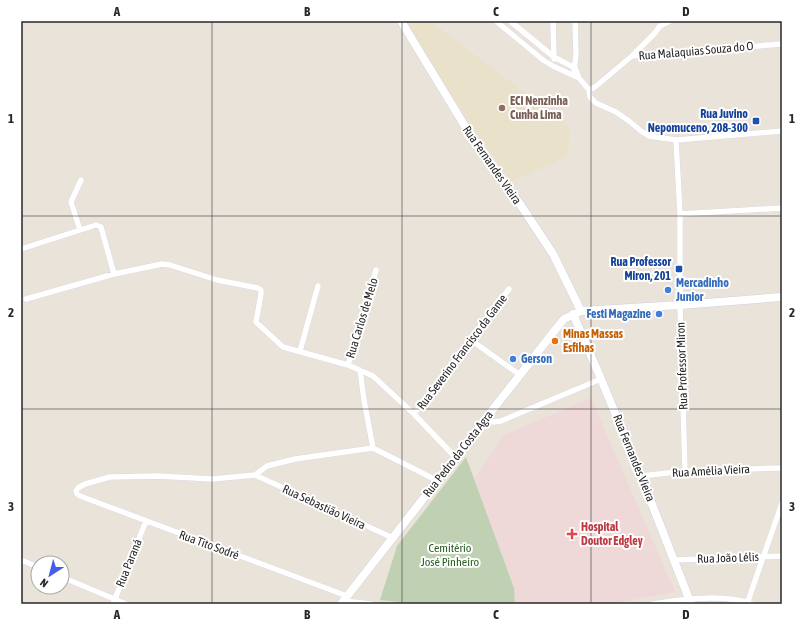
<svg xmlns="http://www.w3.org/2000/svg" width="803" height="625" viewBox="0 0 803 625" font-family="'Asap Condensed',sans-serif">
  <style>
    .education { fill: #eae1cb }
    .medical { fill: #efd8d8 }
    .cemetery { fill: #c0d1b3 }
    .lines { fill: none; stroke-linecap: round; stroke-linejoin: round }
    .street-casing { stroke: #d0d2e0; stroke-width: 6 }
    .secondary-casing { stroke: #d0d2e0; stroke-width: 9 }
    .street { stroke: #fff; stroke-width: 5.5 }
    .secondary { stroke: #fff; stroke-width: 8 }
    .grid { fill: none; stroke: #282828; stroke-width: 1; stroke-opacity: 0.55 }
    .education-dot { fill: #8d6e63; stroke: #fff; stroke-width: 1.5 }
    .transit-dot { fill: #1a4fb4; stroke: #fff; stroke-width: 1.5 }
    .shop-dot { fill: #3f7fe0; stroke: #fff; stroke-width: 1.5 }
    .food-dot { fill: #e8710a; stroke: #fff; stroke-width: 1.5 }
    .health-dot { fill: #e0444e; stroke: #fff; stroke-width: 1.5 }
    .labels { text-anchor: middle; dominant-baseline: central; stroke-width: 4; stroke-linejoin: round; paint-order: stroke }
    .street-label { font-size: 12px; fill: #282828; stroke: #fff }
    .education-label { font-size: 12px; font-weight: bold; fill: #785e54; stroke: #fff; text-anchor: start }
    .transit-label { font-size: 12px; font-weight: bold; fill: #164399; stroke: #fff; text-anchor: end }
    .shop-label { font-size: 12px; font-weight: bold; fill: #366cbe; stroke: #fff; text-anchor: start }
    .food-label { font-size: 12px; font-weight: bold; fill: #c56008; stroke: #fff; text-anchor: start }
    .health-label { font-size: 12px; font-weight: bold; fill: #be3a42; stroke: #fff; text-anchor: start }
    .park-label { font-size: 12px; fill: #295d1f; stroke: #fff }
    .neatline { fill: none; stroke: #282828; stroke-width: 1.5 }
    .grid-label { font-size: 13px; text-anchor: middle; font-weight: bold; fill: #282828 }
  </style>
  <rect width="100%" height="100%" fill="#e9e3da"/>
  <path class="education" d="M411 21H430L570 127 568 156 511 182 446 89 410 27Z"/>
  <path class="medical" d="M591 398 675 592 611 604H515L514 588 474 479 504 435Z"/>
  <path class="cemetery" d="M466 457 514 588 515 604H418L380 600 397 546Z"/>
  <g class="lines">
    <g class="street-casing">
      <path id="street" d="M496 21 543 60 553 66 579 78
        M510 21 554 57 575 68
        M553 21 554 59
        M632 56 654 34 660 26 670 21
        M575 68 579 78 589 90 590 97 596 103 616 112 629 121 641 131 649 136 676 140 782 131
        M574 70 576 55 575 21
        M589 90 595 87 632 56 782 44
        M676 140 680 214V305L685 471
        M680 214 782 208
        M80 230 71 202 81 180
        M21 249 96 225 101 227 114 274
        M26 299 114 274 162 264 170 265 217 280 258 288 261 290V294L256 322 283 347 348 365 373 376 414 414 456 458
        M471 340 520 375
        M300 351 318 286
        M348 365 376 270
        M360 370 364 400 373 448
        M414 414 509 289
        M484 421 494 422 501 421 601 379
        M373 448 438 481
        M255 475 393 538
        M641 476 685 471 782 468
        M21 560 38 567
        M674 560 782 556
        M62 577 126 604
        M347 596 80 496 77 494 76 491 78 488 85 484 110 477 158 476 212 479 255 475 267 466 295 459 373 448
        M344 601 372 604
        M113 604 146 521
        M653 604C681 599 724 593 752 604
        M747 604 782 503"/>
    </g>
    <g class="secondary-casing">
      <path id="secondary" d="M401 21 466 128 520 204 553 254 581 311
        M573 314 601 379 641 476 691 604
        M341 604 555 330 564 319 581 311 680 305 782 297"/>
    </g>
    <use href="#street" class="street"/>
    <use href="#secondary" class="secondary"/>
  </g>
  <path class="grid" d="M212 21V604M402 21V604M591 21V604M21 216H782M21 409H782"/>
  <circle class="education-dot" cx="502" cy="108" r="4"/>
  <g class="transit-dot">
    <rect x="752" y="117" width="8" height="8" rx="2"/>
    <rect x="675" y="265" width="8" height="8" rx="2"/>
  </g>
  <g class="shop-dot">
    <circle cx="668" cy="290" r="4"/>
    <circle cx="659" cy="314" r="4"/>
    <circle cx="513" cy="359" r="4"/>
  </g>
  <circle class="food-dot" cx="555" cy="341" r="4"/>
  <path class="health-dot" d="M570 528h4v4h4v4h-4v4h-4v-4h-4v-4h4z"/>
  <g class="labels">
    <g class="street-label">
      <text transform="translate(696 51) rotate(-5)">Rua Malaquias Souza do O</text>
      <text transform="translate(492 165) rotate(55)">Rua Fernandes Vieira</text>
      <text transform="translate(362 318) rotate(-73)">Rua Carlos de Melo</text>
      <text transform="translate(462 352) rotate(-53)">Rua Severino Francisco da Game</text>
      <text transform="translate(682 366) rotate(-92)">Rua Professor Miron</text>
      <text transform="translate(458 454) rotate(-52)">Rua Pedro da Costa Agra</text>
      <text transform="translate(634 458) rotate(68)">Rua Fernandes Vieira</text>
      <text transform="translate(711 471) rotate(-3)">Rua Amélia Vieira</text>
      <text transform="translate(324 507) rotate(25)">Rua Sebastião Vieira</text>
      <text transform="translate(209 545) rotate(20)">Rua Tito Sodré</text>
      <text transform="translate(728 558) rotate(-2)">Rua João Lélis</text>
      <text transform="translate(129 563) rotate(-68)">Rua Paraná</text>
    </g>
    <g class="education-label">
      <text x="510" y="101">ECI Nenzinha<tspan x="510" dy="14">Cunha Lima</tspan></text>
    </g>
    <g class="transit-label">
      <text x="748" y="114">Rua Juvino<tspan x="748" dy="14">Nepomuceno, 208-300</tspan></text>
      <text x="671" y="262">Rua Professor<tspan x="671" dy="14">Miron, 201</tspan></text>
    </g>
    <g class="shop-label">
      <text x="676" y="283">Mercadinho<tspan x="676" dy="14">Junior</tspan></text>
      <text x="651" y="314" text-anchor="end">Festi Magazine</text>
      <text x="521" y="359">Gerson</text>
    </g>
    <g class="food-label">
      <text x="563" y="334">Minas Massas<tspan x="563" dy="14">Esfihas</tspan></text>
    </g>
    <g class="health-label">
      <text x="581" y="527">Hospital<tspan x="581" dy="14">Doutor Edgley</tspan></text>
    </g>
    <g class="park-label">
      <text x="450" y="548">Cemitério<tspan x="450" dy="14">José Pinheiro</tspan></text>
    </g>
  </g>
  <rect width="803" height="625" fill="none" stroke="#ffffff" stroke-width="44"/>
  <g transform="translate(50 575) rotate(216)"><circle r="19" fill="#ffffff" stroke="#a9a9a9"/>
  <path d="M0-3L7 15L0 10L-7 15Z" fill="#485ee9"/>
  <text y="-6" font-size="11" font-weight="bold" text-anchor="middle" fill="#282828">N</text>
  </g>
  <rect x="22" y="22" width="759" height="581" class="neatline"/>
  <g class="grid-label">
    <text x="117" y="16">A</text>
    <text x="307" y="16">B</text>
    <text x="496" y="16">C</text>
    <text x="686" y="16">D</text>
    <text x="11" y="123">1</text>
    <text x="792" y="123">1</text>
    <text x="11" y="317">2</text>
    <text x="792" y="317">2</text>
    <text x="11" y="511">3</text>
    <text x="792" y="511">3</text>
    <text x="117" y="619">A</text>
    <text x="307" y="619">B</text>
    <text x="496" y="619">C</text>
    <text x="686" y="619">D</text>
  </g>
</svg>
